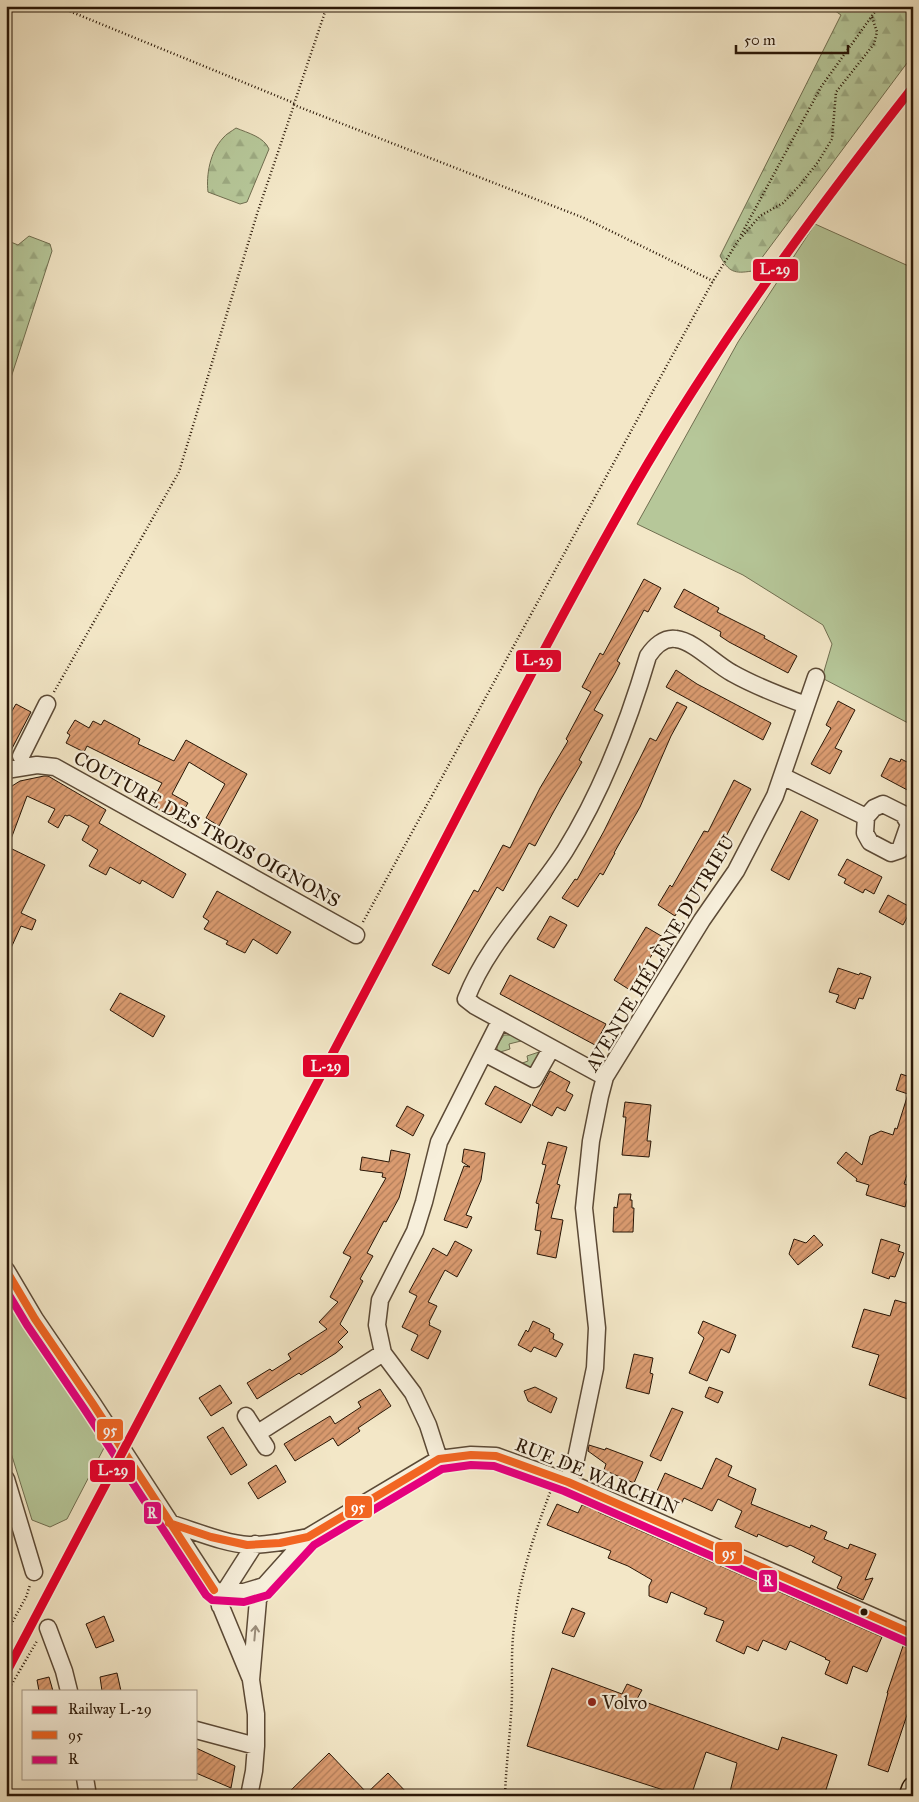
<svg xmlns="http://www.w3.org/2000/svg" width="919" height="1802" viewBox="0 0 919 1802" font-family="'IM FELL Great Primer',serif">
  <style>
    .green { fill: #b6c799; stroke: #706e50 }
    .forest { fill: url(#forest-firs); stroke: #706e50 }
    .building { fill: url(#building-hatch); stroke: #291606 }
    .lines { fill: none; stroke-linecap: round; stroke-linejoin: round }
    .minor-casing { stroke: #5c4a36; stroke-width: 19 }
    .major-casing { stroke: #291606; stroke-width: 24 }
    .path { stroke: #291606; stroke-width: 2.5; stroke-dasharray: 1 2.5; stroke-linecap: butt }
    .minor { stroke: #f7efdb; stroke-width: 16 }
    .major { stroke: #f3e7c7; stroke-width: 21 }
    .bus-1-casing { stroke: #f7efdb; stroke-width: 11 }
    .bus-2-casing { stroke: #f7efdb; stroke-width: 11 }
    .bus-1 { stroke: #f26522; stroke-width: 8 }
    .bus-2 { stroke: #e5007d; stroke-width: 8 }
    .rail-1-casing { stroke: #f7efdb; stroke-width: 12 }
    .rail-1 { stroke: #e4002b; stroke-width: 9 }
    .oneway { stroke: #9a8d7b }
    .bus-dot { fill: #291606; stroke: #f7efdb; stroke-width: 2 }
    .poi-dot { fill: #8f2418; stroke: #f7efdb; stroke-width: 2 }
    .labels { text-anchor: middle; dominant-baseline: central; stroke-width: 4.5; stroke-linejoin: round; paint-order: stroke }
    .street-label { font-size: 19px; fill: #291606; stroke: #f7efdb }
    .poi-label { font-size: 19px; fill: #291606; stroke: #f7efdb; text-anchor: start }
    .line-badge { stroke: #f7efdb; stroke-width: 2 }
    .badge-label { font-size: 14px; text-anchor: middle; font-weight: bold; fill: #fff }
  </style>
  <defs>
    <pattern id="forest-firs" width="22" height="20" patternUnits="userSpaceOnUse" patternTransform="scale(1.25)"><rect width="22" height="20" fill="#b6c799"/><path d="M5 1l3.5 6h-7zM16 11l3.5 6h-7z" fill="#9caa82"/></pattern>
    <pattern id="building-hatch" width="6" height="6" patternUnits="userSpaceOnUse" patternTransform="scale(1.25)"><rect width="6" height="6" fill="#da9b70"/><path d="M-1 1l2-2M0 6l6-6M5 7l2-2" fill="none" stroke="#b17d5a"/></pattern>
  </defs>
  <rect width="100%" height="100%" fill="#f3e7c7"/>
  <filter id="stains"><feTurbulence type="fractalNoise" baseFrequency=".004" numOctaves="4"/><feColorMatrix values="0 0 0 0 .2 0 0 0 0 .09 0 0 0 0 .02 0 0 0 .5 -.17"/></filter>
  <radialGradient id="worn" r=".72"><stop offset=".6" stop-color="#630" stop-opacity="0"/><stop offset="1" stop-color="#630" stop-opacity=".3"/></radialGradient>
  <path class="green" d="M815 224 913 268V719L910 724 822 678 832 644 823 625 743 575 637 524 738 342Z
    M504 1035H511L521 1041 509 1044 510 1049 497 1053V1045Z
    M539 1052 533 1069 517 1065 528 1061 527 1056Z
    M6 1288 105 1446 67 1519 50 1527 32 1520 6 1437Z"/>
  <path class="forest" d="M828 6H913V55L752 271C734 274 729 272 720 256L841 15Z
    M236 128C248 133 264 137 269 149L247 202 240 204 208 192C206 175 210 152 223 138 226 134 232 131 236 128Z
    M29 236 50 244 52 251 6 393V240L18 245Z"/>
  <path class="building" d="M644 579 661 588 648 612 644 610 617 661 620 663 615 673 594 710 603 715 579 760 582 762 554 811 535 846 529 843 503 891 497 887 449 974 432 965 474 890 478 892 503 845 510 848 540 788 568 741 566 739 591 692 582 687 600 653 603 655Z
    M684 589 719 608 717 612 765 636 764 638 797 656 788 673 729 642 720 636 721 632 674 607Z
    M676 670 697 684 771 723 763 740 666 687Z
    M838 701 855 710 835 748 842 751 830 774 811 764 831 728 826 725Z
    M677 702 687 707 671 736 640 807 614 853H615L603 875 600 873 578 907 562 898 575 879 577 880 604 831 650 738 656 741Z
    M16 704 31 712 6 760V721Z
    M75 720 89 728 93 721 101 725 104 720 140 739 138 744 174 761 186 740 247 774 219 826 206 818 225 784 189 762 172 794 188 803 178 820 150 805 162 783 87 746 84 752 66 743 70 735 67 733Z
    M890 758 900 762 901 759 913 765V793L881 776Z
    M44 776H48L106 810 99 823 186 874 173 898 142 880 140 884 110 867 106 875 89 866 98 850 82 840 89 826 69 815 67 816 65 815 58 828 48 822 55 809 27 796 8 847 45 865 21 913 36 920 32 930 21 926 6 959V800L12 786 20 781Z
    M734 780 751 789 721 846 719 845 675 916 658 905 670 885 672 887 704 831 708 832Z
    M801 811 818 820 789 880 771 870Z
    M847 859 882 877 874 894 865 889 863 893 844 883 846 879 838 875Z
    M217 891 291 932 277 954 253 939 245 953 226 944 228 941 204 929 209 921 203 917Z
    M888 895 912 908 903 925 879 912Z
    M550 916 567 925 554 948 537 939Z
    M646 927 663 937 630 990 614 980Z
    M838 968 859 975 860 973 871 977 863 999 859 998 855 1009 836 1002 839 995 829 992Z
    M510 975 606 1024 595 1045 500 994Z
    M120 993 165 1016 153 1037 110 1010Z
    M550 1071 570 1082 566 1091 573 1095 565 1111 557 1107 552 1116 532 1105Z
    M901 1074 913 1078V1157L904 1184 911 1186 905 1207 866 1195 869 1185 856 1181 857 1179 837 1163 846 1152 862 1165 870 1136 881 1131 893 1135 895 1128 897 1129 908 1094 896 1090Z
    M495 1086 531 1105 521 1123 485 1104Z
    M625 1102 651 1105 647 1141H651L649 1157 622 1155 626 1117H623Z
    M407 1106 424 1115 413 1136 396 1126Z
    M548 1142 567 1147 557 1184 560 1185 551 1218 563 1220 556 1258 537 1254 541 1231 535 1230 539 1204 536 1203 546 1165 542 1164Z
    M464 1149 485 1153 481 1180 466 1215 472 1217 467 1228 444 1220 464 1166 470 1167 462 1162Z
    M391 1150 410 1154 405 1176 399 1198 386 1222 384 1221 367 1253 373 1256 360 1279 363 1281 340 1324 348 1332 338 1342 343 1347 336 1353 301 1375 299 1373 257 1399 247 1383 270 1369 272 1371 291 1359 288 1354 327 1329 319 1322 338 1302 330 1297 351 1257 343 1253 386 1178 382 1177 383 1173 360 1170 362 1157 389 1162Z
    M619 1194H631L630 1200H632V1208H634L633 1232H613L614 1207 617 1208Z
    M814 1235 823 1245 798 1265 789 1254 794 1239 806 1243Z
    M881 1239 900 1245 898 1251 904 1253 895 1277 890 1276 889 1279 872 1273Z
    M455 1241 472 1250 457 1277 445 1270 428 1302 437 1306 429 1322 430 1323 429 1325 441 1331 428 1359 411 1350 418 1335 402 1327 417 1296 409 1292 433 1248 447 1256Z
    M895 1300 913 1305V1401L869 1385 879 1355 852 1347 864 1309 890 1316Z
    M533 1321 550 1329 549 1331 554 1334 553 1339 563 1344 556 1357 534 1347 531 1352 518 1345 526 1330 528 1332Z
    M703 1321 736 1335 729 1353 721 1349 707 1381 689 1373 704 1338 698 1333Z
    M634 1354 653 1358 650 1373 653 1374 649 1394 626 1388Z
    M220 1385 232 1403 211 1416 199 1398Z
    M535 1387 557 1398 551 1413 528 1401 524 1391Z
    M709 1387 723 1392 718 1403 705 1397Z
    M380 1389 391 1406 358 1428 360 1431 338 1446 333 1438 295 1461 284 1444 330 1416 335 1424 361 1407 358 1402Z
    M672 1408 683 1412 661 1461 650 1456Z
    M223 1427 247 1465 231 1475 207 1437Z
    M589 1445 605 1450 606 1448 643 1462 634 1483 604 1470 606 1464 588 1451Z
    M716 1458 732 1466 728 1476 756 1489 751 1504 810 1528 811 1525 827 1532 824 1539 848 1549 850 1544 876 1554 865 1580 873 1578 863 1600 837 1588 842 1577 812 1562 815 1557 790 1545 787 1547 758 1534 757 1537 735 1527 742 1511 718 1499 712 1511 684 1498 681 1504 656 1493 665 1473 702 1489Z
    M276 1465 286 1482 258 1499 248 1483Z
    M557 1504 578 1513 582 1505 593 1509 598 1507V1512L882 1637 867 1672 853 1666 847 1684 825 1674 830 1661 825 1659 826 1658 790 1641 786 1650 763 1640 758 1651 747 1646 744 1654 716 1641 724 1621 704 1614 707 1608 671 1592 667 1603 649 1596V1586L652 1580 628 1566 608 1558 611 1551 547 1525Z
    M572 1608 585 1613 574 1637 562 1633Z
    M104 1616 114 1641 96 1648 86 1624Z
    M903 1646 913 1650V1697L888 1772 868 1765 888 1693H887Z
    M552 1668 622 1694 627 1684 642 1690 637 1699 778 1750 782 1737 837 1755 824 1796H729L737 1763 706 1752 691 1796H682L527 1746Z
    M117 1673 121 1691H102L100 1677Z
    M49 1677 53 1691H39L37 1680Z
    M196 1748 235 1766 231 1788 196 1773Z
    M329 1753 367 1793 388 1773 410 1796H285Z"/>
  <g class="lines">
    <g class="minor-casing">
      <path id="minor" d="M21 756 47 704
        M6 770 37 765 55 767 356 935
        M782 776 866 817 865 833 870 842 891 853 900 850 909 824 903 814 883 804 874 808 866 817
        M484 1053 534 1079 551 1049
        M605 1077 475 1006 466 999C488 942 533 901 565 851 603 790 628 724 648 656 654 647 664 637 676 639 694 641 715 664 732 673 755 686 781 696 806 705
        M6 1270 35 1319 93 1404 214 1590 250 1677
        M246 1416 266 1447
        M258 1433 383 1353
        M439 1459 428 1425 413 1393 383 1353 377 1325 380 1300 415 1231 424 1202 439 1142 500 1021
        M6 1479 34 1572
        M568 1482 576 1459 595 1368 597 1328 584 1208 591 1141 600 1096 605 1077 702 920 736 871 775 796 816 677
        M169 1523C193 1530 225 1544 249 1545 269 1545 289 1541 308 1537
        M217 1591 244 1592 264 1586
        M220 1606 225 1591 255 1544
        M48 1628 64 1671 69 1691
        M196 1730 256 1746
        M85 1778 88 1796
        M249 1796 254 1771 256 1746V1714L251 1680 258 1600 264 1586 308 1537 439 1459 471 1455 496 1456 568 1482 913 1634"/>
    </g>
    <g class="major-casing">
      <path id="major" d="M910 1796 913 1788"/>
    </g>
    <path class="path" d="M57 6 294 103
      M294 104 327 6
      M741 235 821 87 879 6
      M54 692 179 472 257 214 294 105 584 218 713 281
      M363 922 713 281 738 241 760 216 783 203 800 185 818 162 832 139 836 92 874 44 877 32 872 17
      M6 1634 26 1597 30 1585
      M6 1694 37 1641
      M505 1796C506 1763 511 1729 512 1696 512 1670 511 1645 515 1620 520 1575 535 1532 551 1490"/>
    <use href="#minor" class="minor"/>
    <use href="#major" class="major"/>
    <g class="bus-1-casing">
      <path id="bus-1" d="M6 1270 35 1319 93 1404 214 1590
        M169 1523 211 1537 247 1545 280 1543 308 1537 439 1459 471 1455 496 1456 568 1482 913 1634"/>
    </g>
    <g class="bus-2-casing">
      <path id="bus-2" d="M6 1290 27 1325 85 1410 206 1595 212 1600 244 1602 268 1595 314 1545 442 1469 471 1465 494 1466 564 1491 909 1643"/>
    </g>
    <use href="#bus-1" class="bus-1"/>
    <use href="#bus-2" class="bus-2"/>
    <g class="rail-1-casing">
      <path id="rail-1" d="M6 1673C135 1429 263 1185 392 941 472 789 549 635 634 487 715 347 813 214 913 87"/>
    </g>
    <use href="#rail-1" class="rail-1"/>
  </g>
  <defs><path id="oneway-shaft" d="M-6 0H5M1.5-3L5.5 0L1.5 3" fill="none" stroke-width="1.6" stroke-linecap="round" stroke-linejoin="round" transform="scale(1.25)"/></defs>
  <use class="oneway" href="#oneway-shaft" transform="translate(255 1633) rotate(-85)"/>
  <circle class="bus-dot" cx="864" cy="1612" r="4.5"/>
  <circle class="poi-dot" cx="592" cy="1702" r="5"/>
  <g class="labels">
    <g class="street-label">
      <text transform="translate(207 829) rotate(29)">COUTURE DES TROIS OIGNONS</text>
      <text transform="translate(660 953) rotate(-59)">AVENUE HÉLÈNE DUTRIEU</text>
      <text transform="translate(597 1476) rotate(22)">RUE DE WARCHIN</text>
    </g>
    <g class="poi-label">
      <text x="602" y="1702">Volvo</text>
    </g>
  </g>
  <g class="line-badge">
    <rect x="752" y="258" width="47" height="24" rx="5" fill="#e4002b"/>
    <rect x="515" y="649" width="47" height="24" rx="5" fill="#e4002b"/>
    <rect x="302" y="1054" width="48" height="24" rx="5" fill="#e4002b"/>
    <rect x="96" y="1418" width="28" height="24" rx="5" fill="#f26522"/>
    <rect x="89" y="1459" width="47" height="24" rx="5" fill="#e4002b"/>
    <rect x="344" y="1495" width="29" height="24" rx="5" fill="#f26522"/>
    <rect x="143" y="1501" width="19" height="24" rx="5" fill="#e5007d"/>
    <rect x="714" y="1541" width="29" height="24" rx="5" fill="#f26522"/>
    <rect x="758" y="1569" width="20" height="24" rx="5" fill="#e5007d"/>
  </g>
  <g class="badge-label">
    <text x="775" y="274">L-29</text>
    <text x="538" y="665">L-29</text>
    <text x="326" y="1071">L-29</text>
    <text x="110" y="1435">95</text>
    <text x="113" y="1475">L-29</text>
    <text x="358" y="1512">95</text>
    <text x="152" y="1518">R</text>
    <text x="729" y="1558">95</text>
    <text x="768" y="1586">R</text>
  </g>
  <rect width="919" height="1802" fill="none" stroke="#f3e7c7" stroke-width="25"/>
  <rect x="8" y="8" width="904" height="1787" fill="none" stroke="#291606" stroke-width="2.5"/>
  <rect x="12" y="12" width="894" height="1777" fill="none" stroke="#291606"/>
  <rect x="22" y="1690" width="175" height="90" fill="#f7efdb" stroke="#a59886"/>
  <rect x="32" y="1706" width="25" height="8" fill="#e4002b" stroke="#a59886"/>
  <text x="68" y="1714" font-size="15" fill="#291606">Railway L-29</text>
  <rect x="32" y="1731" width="25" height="8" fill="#f26522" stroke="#a59886"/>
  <text x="68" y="1740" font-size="15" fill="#291606">95</text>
  <rect x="32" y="1756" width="25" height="8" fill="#e5007d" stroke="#a59886"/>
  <text x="68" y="1764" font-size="15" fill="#291606">R</text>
  <path d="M736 45v8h112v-8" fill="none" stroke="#291606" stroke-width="2.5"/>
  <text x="744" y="45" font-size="15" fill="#291606" stroke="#f7efdb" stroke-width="4" paint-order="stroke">50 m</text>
  <rect width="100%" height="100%" filter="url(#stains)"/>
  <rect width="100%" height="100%" fill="url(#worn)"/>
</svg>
